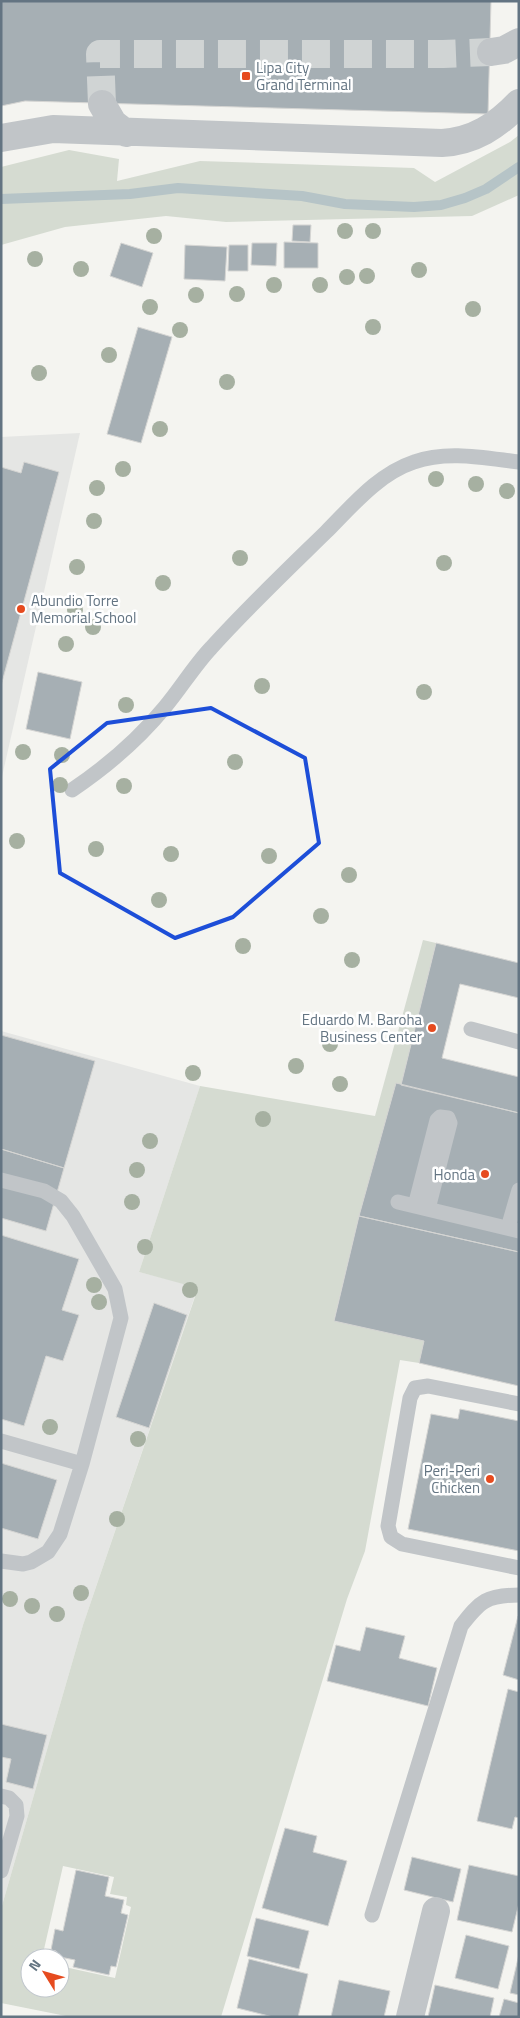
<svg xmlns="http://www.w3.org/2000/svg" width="520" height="2018" viewBox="0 0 520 2018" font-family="'Titillium Web',sans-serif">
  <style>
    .built { fill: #e5e6e4 }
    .green { fill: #d5dbd1; fill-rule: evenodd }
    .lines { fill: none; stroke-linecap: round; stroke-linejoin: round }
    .stream { stroke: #b6c4c7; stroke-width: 10 }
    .building { fill: #a6afb4; stroke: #d5d5d3 }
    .street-tunnel { stroke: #d0d4d4; stroke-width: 28; stroke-dasharray: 28 14; stroke-linecap: butt }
    .lane { stroke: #c1c5c8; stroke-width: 15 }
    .street { stroke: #c1c5c8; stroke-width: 28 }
    .tree { fill: #a6b0a1 }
    .marked { fill: none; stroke: #1d4ed8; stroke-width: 4; stroke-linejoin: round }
    .poi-dot { fill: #e64b1f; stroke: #fff; stroke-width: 2 }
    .labels { text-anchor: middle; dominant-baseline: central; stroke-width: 5; stroke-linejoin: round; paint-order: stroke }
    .poi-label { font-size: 15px; fill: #637482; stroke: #fff; text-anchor: end }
  </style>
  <rect width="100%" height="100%" fill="#f4f4f0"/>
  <path class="built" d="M80 433 1 781V437Z
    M1 1031 200 1086 139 1272 198 1287 83 1625 1 1909Z"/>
  <path class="green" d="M519 135V195L472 216 226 222 166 216 65 227 1 245V167L69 150 119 159 117 181 200 161 414 168 435 182 510 142Z
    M423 940 436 943 401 1085 396 1084 359 1216 334 1320 424 1341 419 1363 400 1360 365 1551 347 1599 221 2017H71L1 2003V1909L83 1625 198 1288 139 1272 200 1086 375 1116ZM63 1866 114 1877 110 1894 127 1897 126 1905 131 1907 115 1978 60 1966V1988H30V1958H42Z"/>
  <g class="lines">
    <path class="stream" d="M1 199 130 194 178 188 302 196 345 204 414 207 441 205 465 198 486 189 519 167"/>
  </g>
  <path class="building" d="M1 1H491L488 114 25 101 1 106Z
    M293 225H311L310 242 292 241Z
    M284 242 318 243V268H284Z
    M121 243 153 253 142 287 110 276Z
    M252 243H277L276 266 251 265Z
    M185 245 227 247 225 281 184 279Z
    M229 245H248V271H228Z
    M138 327 172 337 141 443 107 434Z
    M24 462 59 472 1 686V467L21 473Z
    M38 672 82 682 70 739 26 729Z
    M436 943 519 963V998L460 984 442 1058 519 1077V1113L401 1085Z
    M1 1035 95 1061 64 1168 1 1149Z
    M396 1083 519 1113V1252L359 1216Z
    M1 1149 64 1168 46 1231 1 1218Z
    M359 1216 519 1252V1386L419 1363 424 1341 334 1321Z
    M1 1235 79 1259 62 1310 79 1315 63 1361 46 1356 24 1426 1 1419Z
    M154 1303 187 1315 149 1428 116 1417Z
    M460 1409 519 1421V1551L408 1529 431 1414 458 1419Z
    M1 1463 57 1480 38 1539 1 1528Z
    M518 1616H519V1680L503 1675Z
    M366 1627 405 1636 399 1658 437 1668 428 1706 327 1681 336 1645 360 1651Z
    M508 1689 519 1692V1818L515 1817 512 1829 477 1821Z
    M1 1724 47 1735 33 1789 6 1782 11 1759 1 1757Z
    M285 1828 317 1836 313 1852 347 1861 328 1926 262 1908Z
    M412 1857 461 1869 453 1902 404 1890Z
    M469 1865 519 1876V1903L512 1932 457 1920Z
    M76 1870 109 1877 105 1896 124 1900 121 1913 128 1915 116 1967 111 1966 109 1975 73 1967 75 1960 55 1956 56 1951 51 1950 55 1929 63 1931Z
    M256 1918 309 1931 299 1969 247 1956Z
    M466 1935 509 1946 498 1989 455 1978Z
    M519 1954V1995L510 1993Z
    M249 1959 308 1974 298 2017H273L237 2008Z
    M339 1980 390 1991 384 2017H331Z
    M435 1985 494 1998 490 2017H428Z
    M504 1999 519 2003V2017H499Z"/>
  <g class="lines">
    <path class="street-tunnel" d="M102 104 100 54H443L491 52"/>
    <path class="lane" d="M72 790C106 767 138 740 165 707 181 688 194 666 211 648 248 607 287 570 326 532 352 506 378 474 414 462 447 450 485 458 519 462
      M471 1029 519 1042
      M1 1180 44 1191 61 1201 73 1216 115 1289 121 1318 82 1464 60 1534 48 1552 31 1562 23 1564 1 1561
      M398 1202 519 1231
      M415 1206 437 1120 440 1117 448 1118 450 1123 428 1209
      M508 1228 519 1190
      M519 1404 428 1386 415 1388 410 1398 388 1526 391 1537 402 1544 519 1568
      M1 1441 82 1464
      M1 1796 9 1798 16 1805 17 1816 1 1871
      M372 1915 461 1626C480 1601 487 1595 519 1595"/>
    <path class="street" d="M491 52 504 50 519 42
      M102 104 113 123 126 133
      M1 138 53 129 442 143C474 141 497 126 519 103
      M410 2017 436 1911"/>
  </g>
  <g class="tree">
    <circle cx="345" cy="231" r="8"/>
    <circle cx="373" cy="231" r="8"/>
    <circle cx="154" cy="236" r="8"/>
    <circle cx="35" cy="259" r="8"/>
    <circle cx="81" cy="269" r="8"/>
    <circle cx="419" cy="270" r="8"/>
    <circle cx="367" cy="276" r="8"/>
    <circle cx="347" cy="277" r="8"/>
    <circle cx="274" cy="285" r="8"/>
    <circle cx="320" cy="285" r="8"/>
    <circle cx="237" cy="294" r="8"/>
    <circle cx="196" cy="295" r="8"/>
    <circle cx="150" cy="307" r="8"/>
    <circle cx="473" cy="309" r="8"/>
    <circle cx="373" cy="327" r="8"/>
    <circle cx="180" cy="330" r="8"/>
    <circle cx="109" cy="355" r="8"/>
    <circle cx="39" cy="373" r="8"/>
    <circle cx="227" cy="382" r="8"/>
    <circle cx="160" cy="429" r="8"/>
    <circle cx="123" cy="469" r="8"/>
    <circle cx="436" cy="479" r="8"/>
    <circle cx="476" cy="484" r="8"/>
    <circle cx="97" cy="488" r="8"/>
    <circle cx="507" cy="491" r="8"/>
    <circle cx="94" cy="521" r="8"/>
    <circle cx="240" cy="558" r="8"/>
    <circle cx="444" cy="563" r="8"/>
    <circle cx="77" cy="567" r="8"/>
    <circle cx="163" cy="583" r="8"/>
    <circle cx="75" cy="610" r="8"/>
    <circle cx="93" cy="627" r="8"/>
    <circle cx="66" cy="644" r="8"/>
    <circle cx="262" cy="686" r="8"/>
    <circle cx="424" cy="692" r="8"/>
    <circle cx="126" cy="705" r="8"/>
    <circle cx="23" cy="752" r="8"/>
    <circle cx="62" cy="755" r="8"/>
    <circle cx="235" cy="762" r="8"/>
    <circle cx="60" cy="785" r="8"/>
    <circle cx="124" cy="786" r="8"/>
    <circle cx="17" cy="841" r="8"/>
    <circle cx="96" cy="849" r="8"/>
    <circle cx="171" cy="854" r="8"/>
    <circle cx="269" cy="856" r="8"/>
    <circle cx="349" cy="875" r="8"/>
    <circle cx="159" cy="900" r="8"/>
    <circle cx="321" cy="916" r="8"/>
    <circle cx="243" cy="946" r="8"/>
    <circle cx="352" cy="960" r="8"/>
    <circle cx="330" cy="1044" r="8"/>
    <circle cx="296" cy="1066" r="8"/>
    <circle cx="193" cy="1073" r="8"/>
    <circle cx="340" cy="1084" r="8"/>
    <circle cx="263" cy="1119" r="8"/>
    <circle cx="150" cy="1141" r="8"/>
    <circle cx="137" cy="1170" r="8"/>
    <circle cx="132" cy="1202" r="8"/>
    <circle cx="145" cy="1247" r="8"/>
    <circle cx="94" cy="1285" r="8"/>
    <circle cx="190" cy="1290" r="8"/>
    <circle cx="99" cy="1302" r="8"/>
    <circle cx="50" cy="1427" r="8"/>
    <circle cx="138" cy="1439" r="8"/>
    <circle cx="117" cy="1519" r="8"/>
    <circle cx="81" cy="1593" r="8"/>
    <circle cx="10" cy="1599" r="8"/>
    <circle cx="32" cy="1606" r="8"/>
    <circle cx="57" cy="1614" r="8"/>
  </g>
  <path class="marked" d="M211 708 305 758 319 843 233 917 175 938 60 873 50 769 107 723Z"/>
  <g class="poi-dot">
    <rect x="241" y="71" width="10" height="10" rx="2.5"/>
    <circle cx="21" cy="609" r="5"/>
    <circle cx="432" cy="1028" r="5"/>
    <circle cx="485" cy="1174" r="5"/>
    <circle cx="490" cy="1479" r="5"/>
  </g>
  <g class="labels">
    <g class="poi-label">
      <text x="256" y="67" text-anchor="start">Lipa City<tspan x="256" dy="17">Grand Terminal</tspan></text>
      <text x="31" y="600" text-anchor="start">Abundio Torre<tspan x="31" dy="17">Memorial School</tspan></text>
      <text x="422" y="1019">Eduardo M. Baroha<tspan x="422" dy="17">Business Center</tspan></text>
      <text x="475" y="1174">Honda</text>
      <text x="480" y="1470">Peri-Peri<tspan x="480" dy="17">Chicken</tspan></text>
    </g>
  </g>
  <rect width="520" height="2018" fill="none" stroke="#637482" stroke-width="5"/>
  <g transform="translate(45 1973) rotate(307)"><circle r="24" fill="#ffffff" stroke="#c1c7cd"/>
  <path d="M0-4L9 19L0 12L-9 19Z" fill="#e64b1f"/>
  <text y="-8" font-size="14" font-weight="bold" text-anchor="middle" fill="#637482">N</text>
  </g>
</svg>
